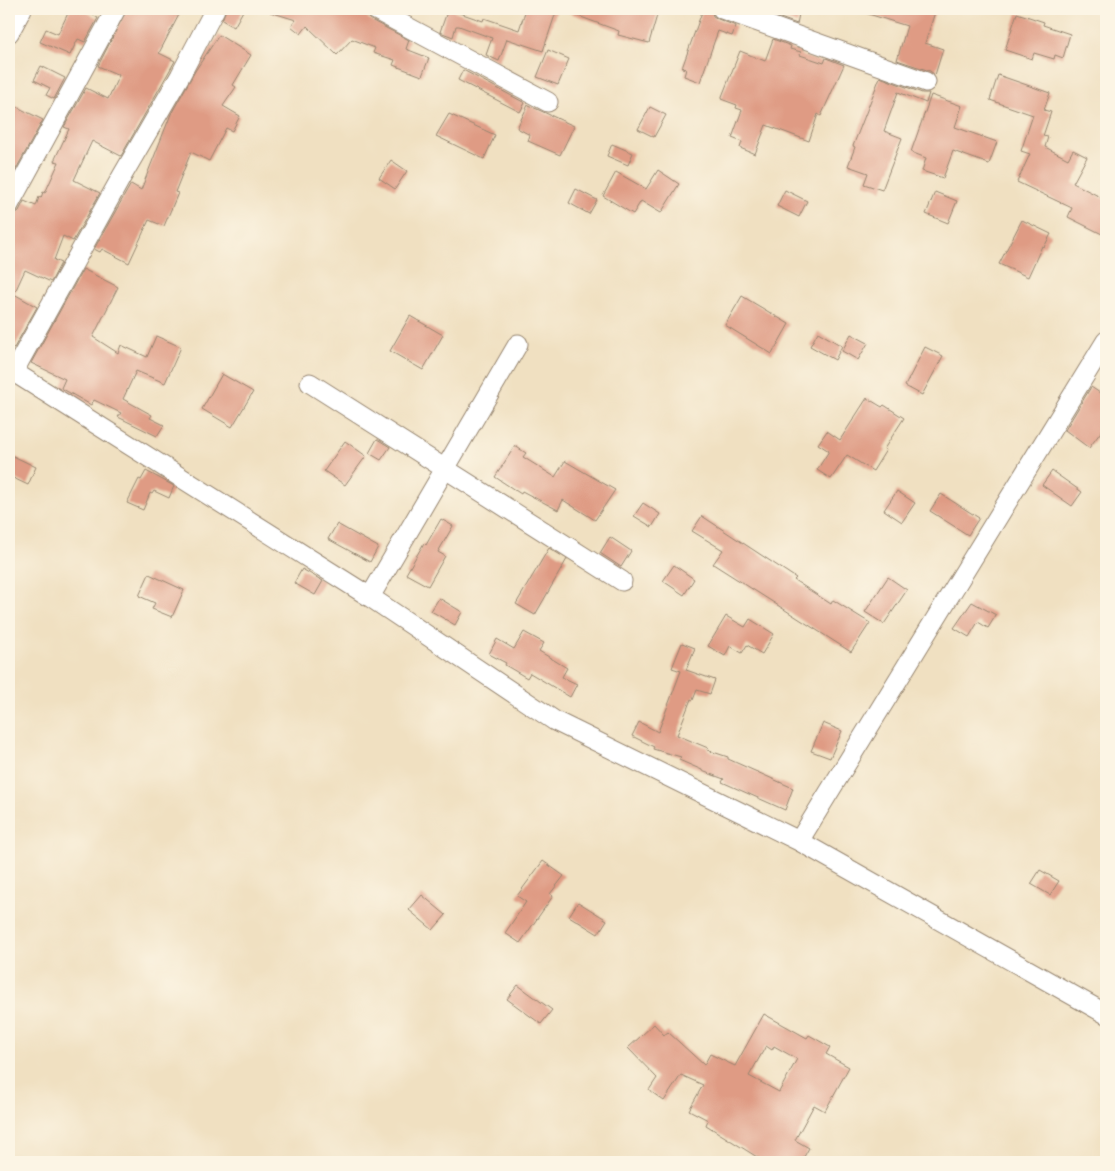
<svg xmlns="http://www.w3.org/2000/svg" width="1115" height="1171" viewBox="0 0 1115 1171" font-family="'IM FELL Great Primer',serif">
  <style>
    .building { fill: #df9b84; fill-rule: evenodd }
    .lines { fill: none; stroke-linecap: round; stroke-linejoin: round }
    .minor-casing { stroke: #968570; stroke-width: 21 }
    .minor { stroke: #fff; stroke-width: 19 }
  </style>
  <rect width="100%" height="100%" fill="#fcf5e5"/>
  <filter id="ink" filterUnits="userSpaceOnUse"><feTurbulence type="fractalNoise" baseFrequency=".02" numOctaves="2"/><feDisplacementMap in="SourceGraphic" scale="10" xChannelSelector="R" yChannelSelector="G"/><feConvolveMatrix kernelMatrix="1 2 1 2 8 2 1 2 1" color-interpolation-filters="sRGB"/></filter>
  <filter id="wash" filterUnits="userSpaceOnUse"><feTurbulence type="fractalNoise" baseFrequency=".0096" numOctaves="4" result="noise"/><feDisplacementMap in="SourceGraphic" scale="20" xChannelSelector="R" yChannelSelector="G"/><feGaussianBlur stdDeviation="1.12" result="paint"/><feColorMatrix in="noise" values="0 0 0 0 0 0 0 0 0 0 0 0 0 0 0 0 0 1.4 0 .05"/><feComposite in="paint" operator="in"/></filter>
  <g filter="url(#wash)">
    <rect width="100%" height="100%" fill="#f0e0c1"/>
    <g id="blocks">
      <path class="building" d="M70 9H80L98 18 85 42 78 39 70 55 40 42 46 29 58 34Z
        M127 9H182L159 53 175 61 121 156 92 141 74 180 100 193 73 241 63 236 54 260 61 263 51 282 25 270 14 294 37 307 14 348 9 346V225L13 215 19 211 24 201 36 206 39 197 41 198 43 192 45 193 59 162 54 161 69 129 64 127 86 88 108 99 119 75 98 66Z
        M226 9H244L234 27 222 20Z
        M271 9H353L364 13 369 19 409 40 406 49 429 58 422 76 393 65 395 60 373 53 375 48 352 39 337 55 307 26 301 34 291 26 296 20 270 12Z
        M448 9 483 21 484 18 519 30 526 9H557L543 51 507 39 499 61 486 55 492 38 459 26H456L453 37 440 32Z
        M562 9H646L658 12 649 43 618 35 619 31 562 10Z
        M703 9H711L713 16 718 19 736 26 732 36 718 31 700 82 684 76 686 69 682 68Z
        M755 9H800L797 24Z
        M863 9H936L925 43 943 49 935 75 930 71 897 60 907 26 862 12Z
        M1017 13 1044 22 1043 25 1070 34 1063 58 1055 55 1054 59 1034 53 1032 59 1005 50Z
        M219 35 251 55 233 85 236 87 223 106 240 116 232 131 226 128 209 161 191 152 175 192 178 193 164 226 149 220 129 263 102 249 100 252 94 249 131 184 141 190 171 114 195 71Z
        M773 39 791 46 790 49 801 52 800 55 824 63 826 58 844 65 821 116 818 114 809 141 766 125 755 154 740 148 742 142 732 138 742 110 736 108 737 105 721 99 740 51 765 61Z
        M548 50 569 59 558 85 537 77Z
        M41 66 65 78 54 99 46 95 50 88 34 80Z
        M463 70 525 103 520 112 458 80Z
        M998 75 1050 93 1044 110 1051 112 1043 136 1048 137 1045 147 1068 159 1073 150 1087 157 1073 183 1106 200V236L1068 217 1072 208 1017 182 1030 154 1021 151 1033 115 990 100Z
        M880 77 922 93H929L926 103 898 92 884 131 902 138 882 190 864 184 868 173 848 166 855 147 853 146Z
        M931 95 962 106 955 127 997 142 989 164 953 151 943 178 922 171 926 158 911 152Z
        M9 103 43 120 9 182Z
        M528 105 574 126 560 155 528 141 530 135 517 128Z
        M650 107 666 115 654 137 638 129Z
        M449 114 495 135 484 159 436 136Z
        M612 144 633 153 628 165 607 156Z
        M391 160 407 171 395 189 379 178Z
        M658 170 679 184 661 213 641 201 633 214 603 196 616 172 646 189Z
        M576 189 597 200 589 214 569 203Z
        M785 190 807 201 799 217 777 206Z
        M935 192 957 201 948 223 926 214Z
        M1022 220 1051 234 1044 247 1042 246 1028 277 999 264Z
        M83 269 118 287 93 337 118 353 121 345 147 357 156 336 181 347 165 383 136 371 123 399 152 415 150 418 164 425 157 436 118 417 121 413 94 400 91 405 61 388 65 379 31 363Z
        M742 296 789 324 772 354 725 325Z
        M410 316 443 335 423 370 390 351Z
        M818 332 842 346 835 360 810 346Z
        M851 334 868 343 858 360 842 351Z
        M925 347 943 356 922 395 905 386Z
        M222 374 253 392 232 427 202 409Z
        M1091 387 1106 397V425L1089 448 1065 430Z
        M867 398 882 407 884 405 904 418 884 449 886 450 873 471 847 455 831 479 817 470 829 451 818 444 827 431 840 440Z
        M377 439 390 447 381 460 369 453Z
        M345 441 366 456 345 485 324 471Z
        M515 446 526 453 523 457 555 477 565 461 615 490 595 520 563 500 558 510 522 491 521 494 495 477Z
        M9 454 36 467 28 485 9 476Z
        M146 471 174 486 169 498 154 491 152 494 150 493 143 510 127 503 139 479 141 480Z
        M1052 471 1082 492 1072 506 1042 485Z
        M897 491 915 503 902 522 884 510Z
        M941 494 979 518 968 535 930 511Z
        M643 503 660 514 652 527 634 516Z
        M702 516 796 578 794 580 831 604 833 600 870 623 851 652 713 564 723 550 692 531Z
        M441 519 453 526 438 552 445 556 428 586 406 574 424 543 426 545Z
        M337 524 378 547 370 562 328 539Z
        M610 537 631 551 621 567 600 553Z
        M549 548 567 559 535 615 516 604Z
        M674 565 694 579 684 595 663 581Z
        M302 569 323 581 315 595 294 583Z
        M149 574 184 590 172 617 152 609 155 603 139 596Z
        M888 577 907 590 884 624 865 612Z
        M439 598 462 612 455 625 431 611Z
        M972 602 996 615 988 628 978 622 969 637 954 628Z
        M726 616 745 627 750 619 774 634 762 654 747 645 742 653 730 646 725 656 708 646Z
        M524 632 544 643 539 651 567 668 562 677 577 684 570 697 530 673 527 678 505 665 506 663 489 654 497 639 514 649Z
        M682 643 695 648 686 670 715 680 710 694 697 690 693 700 691 699 677 735 708 748 707 750 728 757V759L793 788 785 810 722 782 724 779 702 771V770L679 760 681 757 653 749 654 747 632 736 639 722 658 732 681 671 672 668Z
        M823 723 842 731 830 758 811 751Z
        M543 861 564 876 550 894 553 896 520 943 505 933 526 902 517 896Z
        M1040 870 1059 881 1050 895 1031 884Z
        M422 895 446 915 433 930 409 910Z
        M578 902 607 920 598 934 569 916Z
        M518 985 552 1010 541 1024 507 999Z
        M764 1014 807 1038 809 1035 830 1047 826 1054 849 1067 825 1111 814 1105 795 1140 809 1148 801 1162H765L706 1125 708 1120 689 1110 703 1085 681 1075 664 1101 649 1090 657 1078 628 1048 654 1024 664 1035 668 1032 704 1065 710 1054 735 1066ZM766 1046 772 1050 774 1046 797 1059 779 1092 749 1076Z"/>
    </g>
  </g>
  <g filter="url(#ink)">
    <use href="#blocks" fill-opacity="0" stroke="#968570" stroke-width="1"/>
    <g class="lines">
      <g class="minor-casing">
        <path id="minor" d="M374 9 548 102
          M722 9 926 82
          M9 33 22 9
          M9 205 116 9
          M9 369 370 597 555 721 799 841 1106 1014
          M14 371 122 176 180 76 215 9
          M310 383 622 581
          M370 597 518 344
          M799 841 1106 341"/>
      </g>
      <use href="#minor" class="minor"/>
    </g>
  </g>
  <rect width="1115" height="1171" fill="none" stroke="#fcf5e5" stroke-width="30"/>
</svg>
